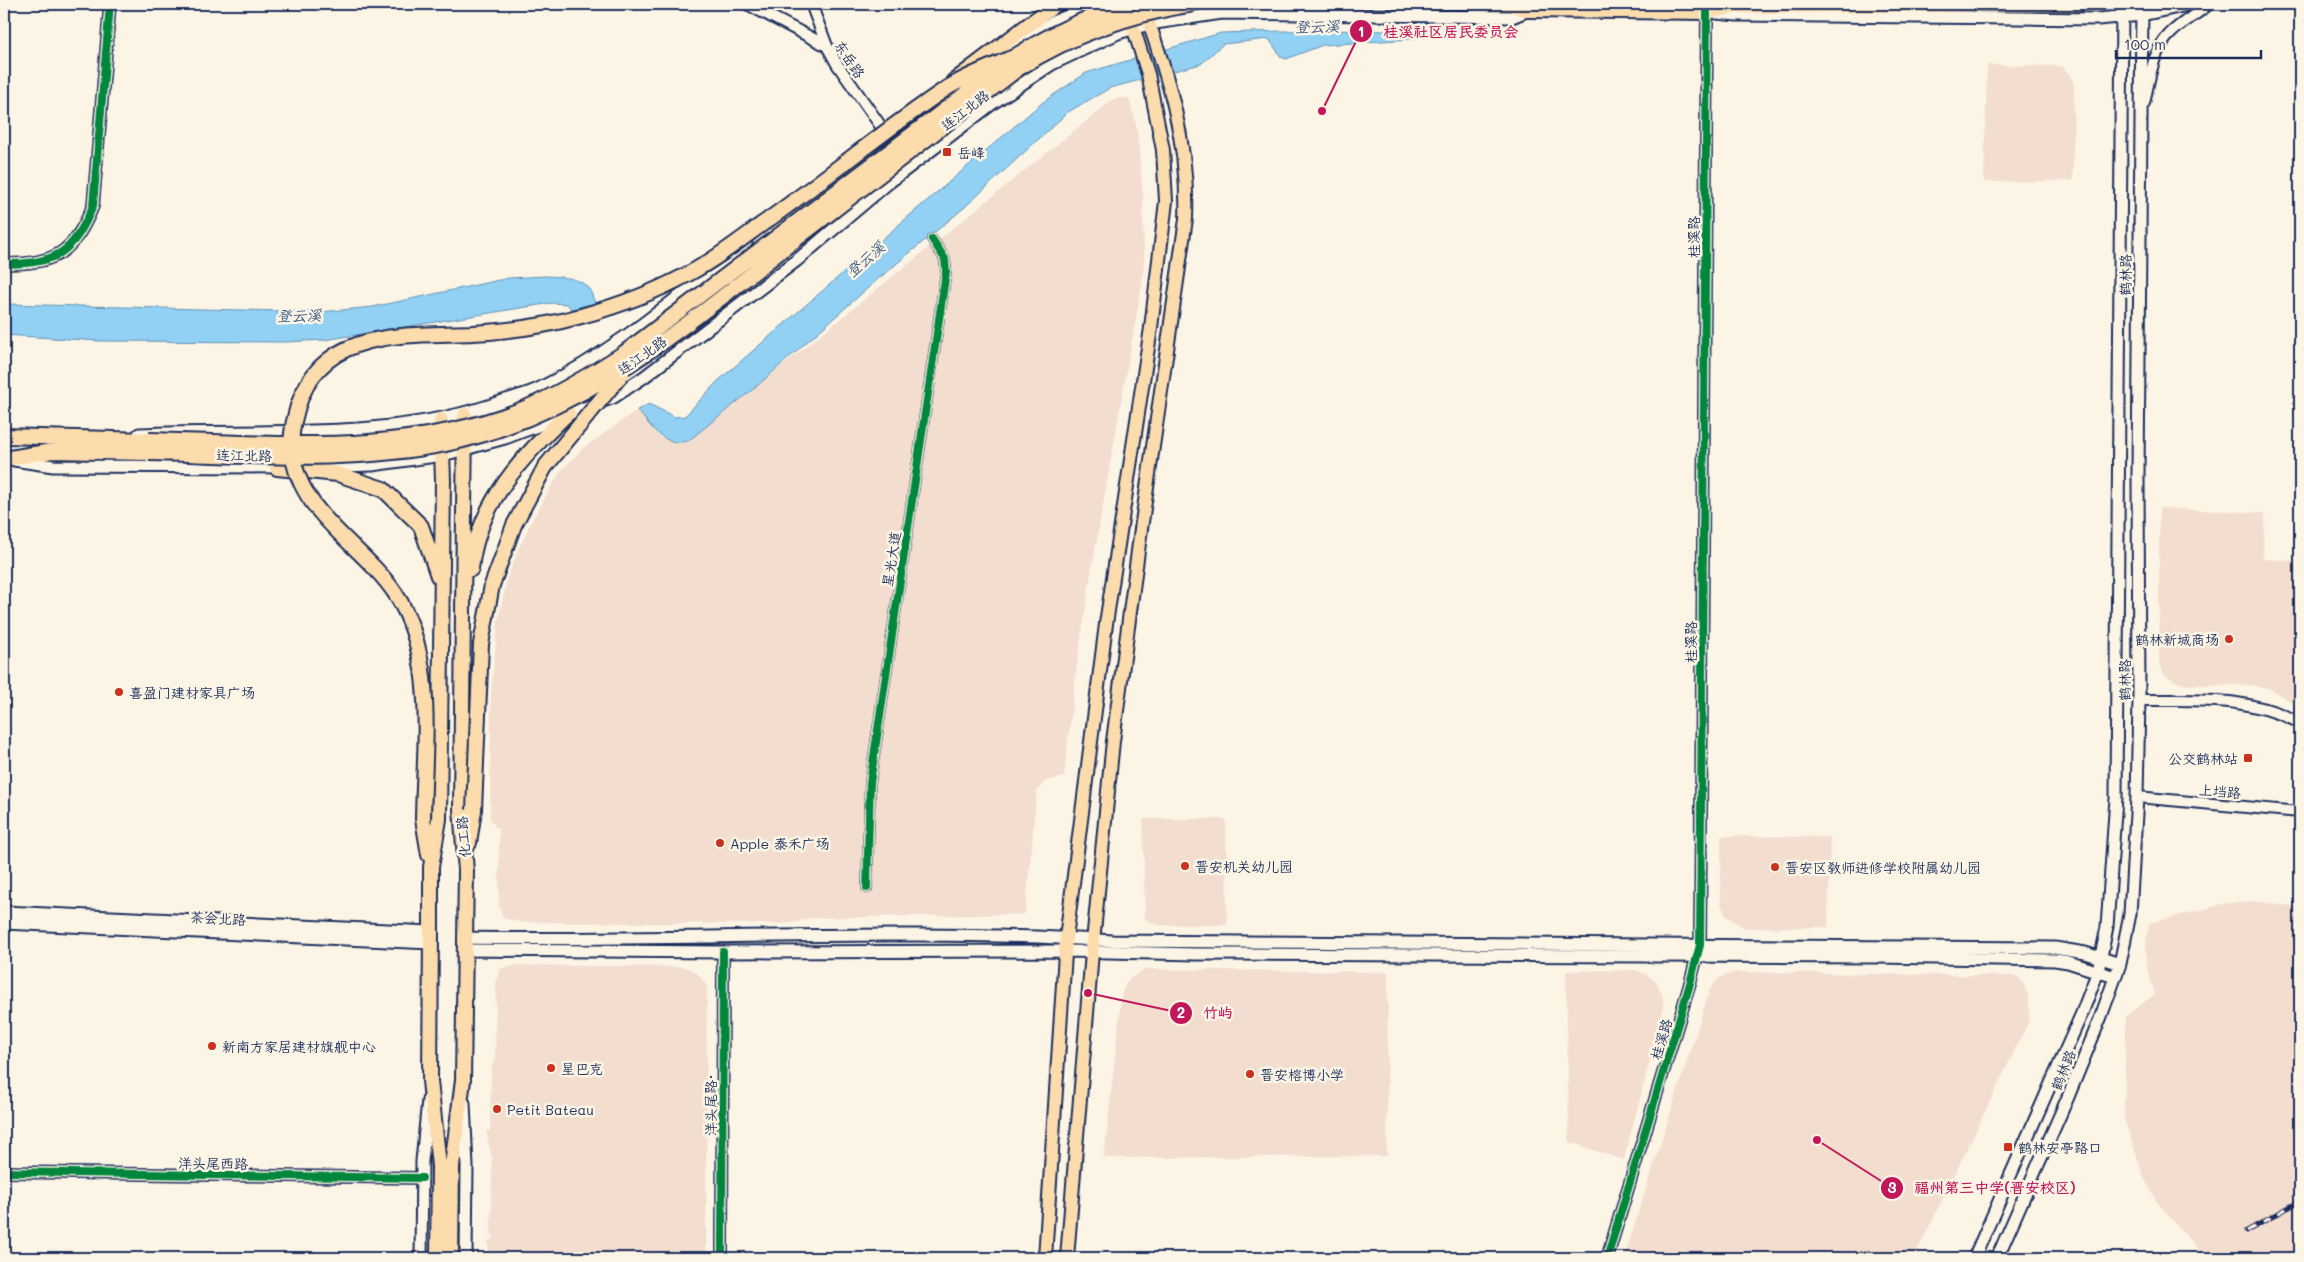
<svg xmlns="http://www.w3.org/2000/svg" width="2304" height="1262" viewBox="0 0 2304 1262" font-family="Mali,'LXGW WenKai TC',sans-serif">
  <style>
    .built { fill: #f3ddce }
    .water { fill: #92d1f3; stroke: #6290b7 }
    .lines { fill: none; stroke-linecap: round; stroke-linejoin: round }
    .stream { stroke: #6290b7; stroke-width: 3 }
    .minor-casing { stroke: #1b2f5e; stroke-width: 12 }
    .tertiary-casing { stroke: #1b2f5e; stroke-width: 14 }
    .secondary-casing { stroke: #1b2f5e; stroke-width: 15 }
    .primary-casing { stroke: #1b2f5e; stroke-width: 16 }
    .trunk-casing { stroke: #1b2f5e; stroke-width: 18 }
    .minor { stroke: #fcf5e5; stroke-width: 9 }
    .tertiary { stroke: #fcf5e5; stroke-width: 10 }
    .secondary { stroke: #fcf5e5; stroke-width: 11 }
    .primary { stroke: #fcdcac; stroke-width: 12 }
    .trunk { stroke: #fcdcac; stroke-width: 14 }
    .rail-casing { stroke: #1b2f5e; stroke-width: 5 }
    .rail { stroke: #fcf5e5; stroke-width: 3; stroke-dasharray: 9; stroke-linecap: butt }
    .trunk-bridge-casing { stroke: #1b2f5e; stroke-width: 18; stroke-linecap: butt }
    .trunk-bridge { stroke: #fcdcac; stroke-width: 14 }
    .cycleway-casing { stroke: #fcf5e5; stroke-width: 11 }
    .cycleway { stroke: #00873e; stroke-width: 8 }
    .poi-dot { fill: #c8321e; stroke: #fcf5e5; stroke-width: 2 }
    .labels { text-anchor: middle; dominant-baseline: central; stroke-width: 5; stroke-linejoin: round; paint-order: stroke }
    .street-label { font-size: 14px; fill: #1b2f5e; stroke: #fcf5e5 }
    .poi-label { font-size: 14px; fill: #1b2f5e; stroke: #fcf5e5; text-anchor: start }
    .water-label { font-size: 15px; font-style: italic; fill: #395883; stroke: #fcf5e5 }
    .leader { fill: none; stroke: #c2185b; stroke-width: 2 }
    .callout-dot { fill: #c2185b; stroke: #fcf5e5; stroke-width: 2 }
    .mark-label { font-size: 15px; text-anchor: middle; font-weight: bold; fill: #fff }
    .callout-label { font-size: 15px; text-anchor: middle; font-weight: bold; fill: #c2185b; stroke: #fcf5e5; stroke-width: 5; stroke-linejoin: round; paint-order: stroke }
  </style>
  <rect width="100%" height="100%" fill="#fcf5e5"/>
  <filter id="ink" filterUnits="userSpaceOnUse"><feTurbulence type="fractalNoise" baseFrequency=".02" numOctaves="2"/><feDisplacementMap in="SourceGraphic" scale="10" xChannelSelector="R" yChannelSelector="G"/><feConvolveMatrix kernelMatrix="1 2 1 2 8 2 1 2 1" color-interpolation-filters="sRGB"/></filter>
  <g filter="url(#ink)">
    <path class="built" d="M1987 65 2062 66 2069 74 2074 83 2073 181 1984 182Z
      M1115 98H1129L1137 129 1143 196 1144 261 1142 284 1092 567 1076 671 1064 777 1046 781 1037 790 1025 914 810 918 798 922 776 924 520 922 503 918 499 907V829L495 827 490 818 491 693 498 621 507 579 518 550 532 520 560 472 582 449 637 410 660 437 677 443 688 441Z
      M2159 508 2265 513 2263 559 2300 561V708L2269 688 2249 685H2191L2179 683 2164 675 2159 661Z
      M1143 819H1226L1227 925H1156L1145 919Z
      M1721 836 1830 837 1828 927 1745 928 1726 916 1721 904Z
      M2252 901 2300 907V1258H2205L2157 1202 2144 1178 2124 1118 2126 1016 2155 994 2146 965V943L2149 923 2228 903Z
      M517 965 686 967 697 973 705 983 707 987 706 1258H489L488 1241 494 1238 491 1232 492 1159 486 1131H490L491 1069 495 1058 496 981 501 968Z
      M1145 969 1388 972 1387 1156 1104 1158 1122 992 1128 980Z
      M1636 970 1646 974 1657 982 1663 998V1010L1624 1160 1569 1142 1566 971Z
      M1735 972 2018 976 2023 983 2029 999V1021L1914 1258H1624L1710 989 1719 978Z"/>
    <path class="water" d="M1417 9H1429C1429 25 1428 34 1411 39L1323 45 1286 59 1281 57 1269 39 1223 44 1201 64 1110 88 1068 112 965 207 877 280 757 386 688 441C663 447 652 427 637 410L649 404 675 417 685 416 718 381 916 210 1043 102 1086 73 1221 33 1316 30 1408 31 1415 27Z
      M545 276C558 277 578 276 588 288 592 292 593 299 595 303L571 309 567 304 551 303 325 340 285 342 100 341 4 335V304L321 312 373 307 509 278Z"/>
    <g class="lines">
      <path class="stream" d="M1424 13 1425 4"/>
      <g class="minor-casing">
        <path id="minor" d="M867 888 870 783 946 272 945 259 932 239"/>
      </g>
      <g class="tertiary-casing">
        <path id="tertiary" d="M747 4 827 46 837 64 887 135
          M811 4 827 46
          M2144 103C2150 78 2152 50 2172 32 2184 21 2197 14 2209 4
          M4 264C55 264 73 254 93 206L110 4
          M2139 700C2196 701 2248 695 2300 723
          M2137 797 2300 812
          M4 1172 422 1178
          M722 1258 723 952
          M1607 1258 1689 987 1700 945 1707 12"/>
      </g>
      <g class="secondary-casing">
        <path id="secondary" d="M1716 13 1737 15 2098 19 2142 15 2192 4
          M1001 53 1055 21 1097 4
          M139 434C261 428 389 443 506 400 518 396 531 393 542 387 616 351 680 294 746 244
          M14 460 53 466 285 467
          M316 467 372 465 443 455 505 438 614 397 644 377 796 261 887 184 993 103 1052 64 1118 33 1149 24 1222 13 1512 17 1529 10
          M4 912 431 932
          M4 923 431 943
          M465 938C681 942 897 927 1113 941L2055 948 2085 953 2120 964
          M465 950 723 952 1065 951 1196 954 1876 957 2055 960 2068 962 2115 977
          M464 1103 467 1166 466 1258
          M421 1258 422 1161 428 1100
          M1974 1258 2082 1013 2098 971 2107 927 2116 798 2122 4
          M1997 1258 2068 1097 2100 1019 2120 964 2130 914 2137 797 2139 700 2138 474 2142 4"/>
      </g>
      <g class="primary-casing">
        <path id="primary" d="M1045 1258 1066 938 1106 624 1151 328 1166 201 1163 150 1148 74 1127 8
          M1067 1258 1092 952 1113 741 1140 536 1186 219C1189 144 1168 74 1142 4"/>
      </g>
      <g class="trunk-casing">
        <path id="trunk" d="M1474 4H1511L1529 10 1707 12 1737 6 2078 4
          M953 82 1056 4
          M4 436 149 440
          M4 459 52 451 149 453
          M277 468 338 474 383 489 421 526 438 576
          M471 569C478 502 522 458 568 413
          M423 819 429 855
          M469 843 474 810
          M438 1258 439 1166 430 1081 431 932V867L439 819 443 481 441 420
          M451 1258 452 1166 463 1080 466 871 461 809 465 415"/>
      </g>
      <use href="#minor" class="minor"/>
      <use href="#tertiary" class="tertiary"/>
      <use href="#secondary" class="secondary"/>
      <use href="#primary" class="primary"/>
      <use href="#trunk" class="trunk"/>
      <g class="rail-casing">
        <path id="rail" d="M2247 1231 2300 1201"/>
      </g>
      <use href="#rail" class="rail"/>
      <g class="trunk-bridge-casing">
        <path id="trunk-bridge" d="M149 440C276 443 407 457 528 407 562 392 593 373 624 353L1014 57C1050 34 1088 16 1129 4
          M149 453C248 455 349 464 446 444 581 415 677 332 782 250 861 190 940 129 1019 68 1073 34 1130 14 1193 4
          M474 810 481 644 492 585 514 525 545 467 622 374
          M423 819C424 746 437 657 395 593 362 544 298 514 292 450 290 435 294 420 298 406 322 327 407 336 473 333 509 331 546 326 581 316 618 306 655 292 688 274 713 261 735 244 758 227 821 183 880 133 944 90 965 76 991 67 1014 57"/>
      </g>
      <use href="#trunk-bridge" class="trunk-bridge"/>
      <g class="cycleway-casing">
        <path id="cycleway" d="M4 264C55 264 73 254 93 206L110 4
          M867 888 870 783 946 272 945 259 932 239
          M4 1172 422 1178
          M722 1258 723 952
          M1607 1258 1689 987 1700 945 1707 12"/>
      </g>
      <use href="#cycleway" class="cycleway"/>
    </g>
  </g>
  <g class="poi-dot">
    <rect x="942" y="147" width="10" height="10" rx="2.5"/>
    <circle cx="2229" cy="639" r="5"/>
    <circle cx="119" cy="692" r="5"/>
    <rect x="2243" y="753" width="10" height="10" rx="2.5"/>
    <circle cx="720" cy="843" r="5"/>
    <circle cx="1185" cy="866" r="5"/>
    <circle cx="1775" cy="867" r="5"/>
    <circle cx="212" cy="1046" r="5"/>
    <circle cx="551" cy="1068" r="5"/>
    <circle cx="1250" cy="1074" r="5"/>
    <circle cx="497" cy="1109" r="5"/>
    <rect x="2003" y="1142" width="10" height="10" rx="2.5"/>
  </g>
  <g class="labels">
    <g class="street-label">
      <text transform="translate(850 59) rotate(56)">东岳路</text>
      <text transform="translate(965 110) rotate(-38)">连江北路</text>
      <text transform="translate(1693 237) rotate(-90)">桂溪路</text>
      <text transform="translate(2125 275) rotate(-89)">鹤林路</text>
      <text transform="translate(642 355) rotate(-35)">连江北路</text>
      <text transform="translate(244 455) rotate(1)">连江北路</text>
      <text transform="translate(891 559) rotate(-81)">星光大道</text>
      <text transform="translate(1690 642) rotate(-90)">桂溪路</text>
      <text transform="translate(2124 680) rotate(-90)">鹤林路</text>
      <text transform="translate(2220 791) rotate(5)">上垱路</text>
      <text transform="translate(463 837) rotate(-95)">化工路</text>
      <text transform="translate(218 918) rotate(3)">茶会北路</text>
      <text transform="translate(1661 1039) rotate(-73)">桂溪路</text>
      <text transform="translate(2063 1070) rotate(-68)">鹤林路</text>
      <text transform="translate(710 1105) rotate(-90)">洋头尾路·</text>
      <text transform="translate(213 1163) rotate(1)">洋头尾西路</text>
    </g>
    <g class="poi-label">
      <text x="957" y="152">岳峰</text>
      <text x="2219" y="639" text-anchor="end">鹤林新城商场</text>
      <text x="129" y="692">喜盈门建材家具广场</text>
      <text x="2238" y="758" text-anchor="end">公交鹤林站</text>
      <text x="730" y="843">Apple 泰禾广场</text>
      <text x="1195" y="866">晋安机关幼儿园</text>
      <text x="1785" y="867">晋安区教师进修学校附属幼儿园</text>
      <text x="222" y="1046">新南方家居建材旗舰中心</text>
      <text x="561" y="1068">星巴克</text>
      <text x="1260" y="1074">晋安榕博小学</text>
      <text x="507" y="1109">Petit Bateau</text>
      <text x="2018" y="1147">鹤林安亭路口</text>
    </g>
    <g class="water-label">
      <text transform="translate(1317 26) rotate(-1)">登云溪</text>
      <text transform="translate(865 259) rotate(-41)">登云溪</text>
      <text transform="translate(299 315) rotate(-1)">登云溪</text>
    </g>
  </g>
  <path class="leader" d="M1322 111L1361 31M1088 993L1181 1013M1817 1140L1892 1188"/>
  <g class="callout-dot">
    <circle cx="1322" cy="111" r="5"/>
    <circle cx="1088" cy="993" r="5"/>
    <circle cx="1817" cy="1140" r="5"/>
    <circle cx="1361" cy="31" r="12"/>
    <circle cx="1181" cy="1013" r="12"/>
    <circle cx="1892" cy="1188" r="12"/>
  </g>
  <g class="mark-label">
    <text x="1361" y="37">1</text>
    <text x="1181" y="1018">2</text>
    <text x="1892" y="1193">3</text>
  </g>
  <g class="callout-label">
    <text x="1451" y="37">桂溪社区居民委员会</text>
    <text x="1218" y="1018">竹屿</text>
    <text x="1995" y="1193">福州第三中学(晋安校区)</text>
  </g>
  <rect width="2304" height="1262" fill="none" stroke="#fcf5e5" stroke-width="20"/>
  <rect x="10" y="10" width="2284" height="1242" fill="none" stroke="#1b2f5e" stroke-width="2" filter="url(#ink)"/>
  <path d="M2116 50v8h145v-8" fill="none" stroke="#1b2f5e" stroke-width="2.5"/>
  <text x="2124" y="50" font-size="15" fill="#1b2f5e" stroke="#fcf5e5" stroke-width="4" paint-order="stroke">100 m</text>
</svg>
